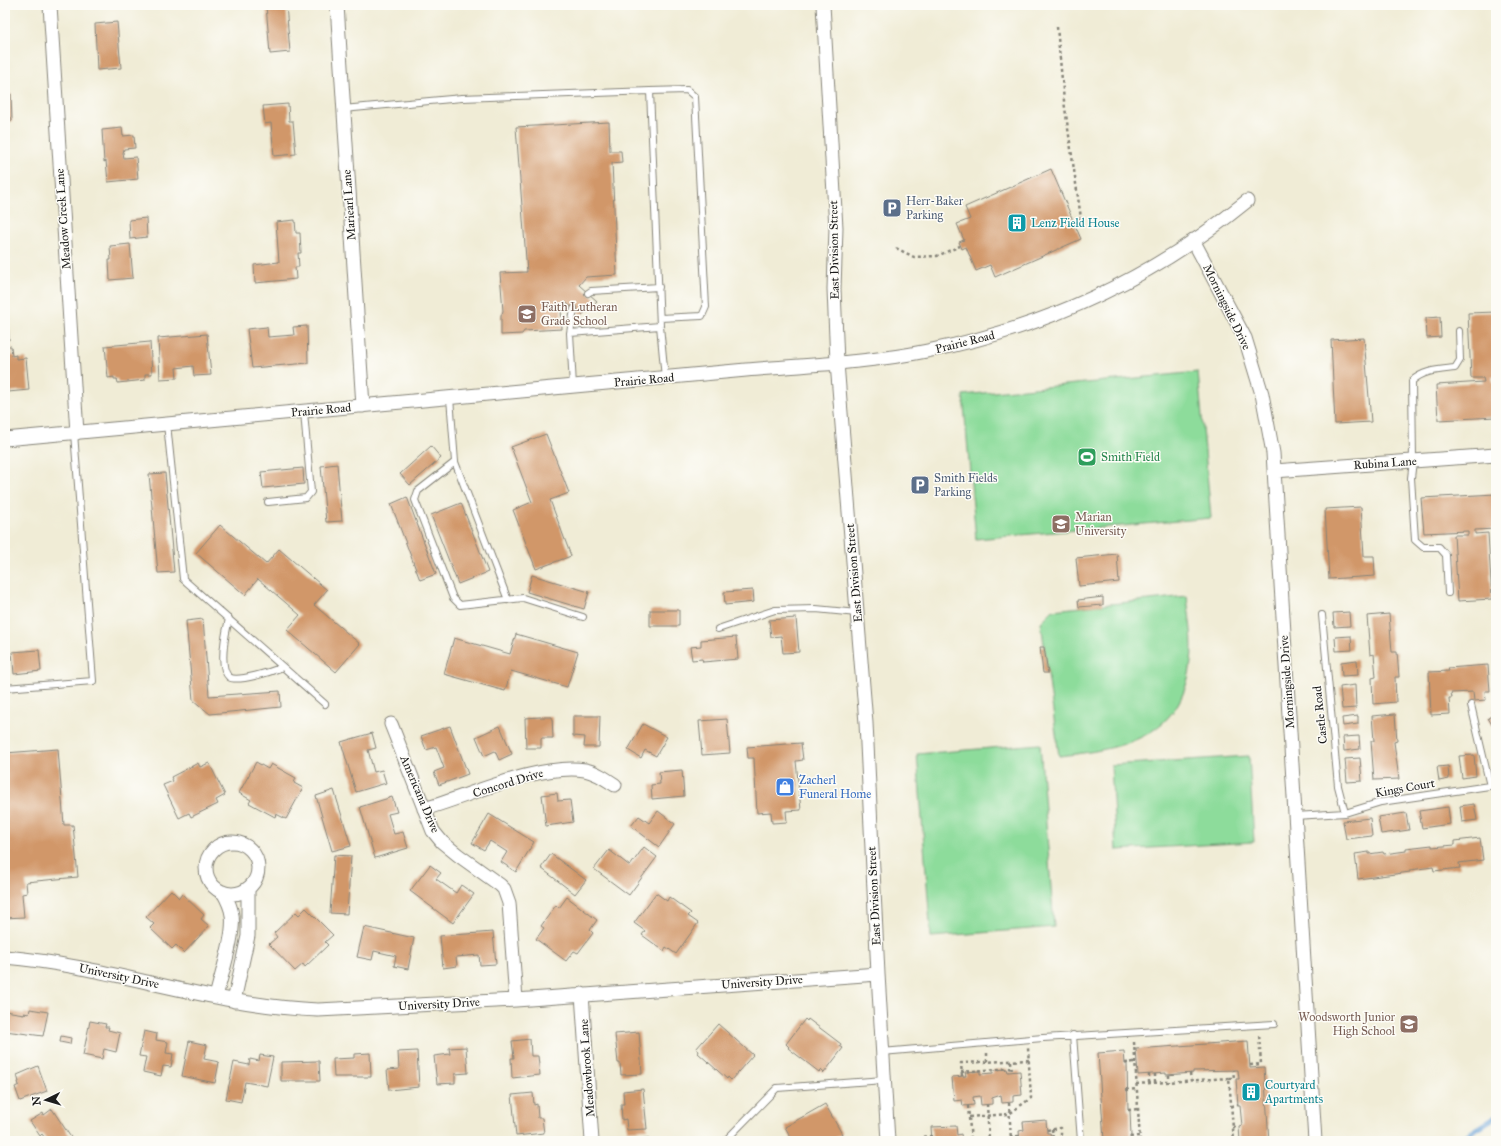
<svg xmlns="http://www.w3.org/2000/svg" width="1501" height="1146" viewBox="0 0 1501 1146" font-family="'IM FELL Great Primer',serif">
  <style>
    .green { fill: #8ddc9b; stroke: #547c5c }
    .lines { fill: none; stroke-linecap: round; stroke-linejoin: round }
    .stream { stroke: #659fd4; stroke-width: 4.5 }
    .building { fill: #d19769 }
    .service-casing { stroke: #868479; stroke-width: 8 }
    .minor-casing { stroke: #868479; stroke-width: 15 }
    .path { stroke: #868479; stroke-width: 2.5; stroke-dasharray: 3 3; stroke-linecap: butt }
    .service { stroke: #fff; stroke-width: 6 }
    .minor { stroke: #fff; stroke-width: 13 }
    .labels { text-anchor: middle; dominant-baseline: central; stroke-width: 3; stroke-linejoin: round; paint-order: stroke }
    .service-label { font-size: 12px; fill: #4e5e75; stroke: #fdfcf7; text-anchor: start }
    .street-label { font-size: 12px; fill: #1c1c1c; stroke: #fdfcf7 }
    .culture-label { font-size: 12px; fill: #0d838f; stroke: #fdfcf7; text-anchor: start }
    .education-label { font-size: 12px; fill: #785e54; stroke: #fdfcf7; text-anchor: start }
    .leisure-label { font-size: 12px; fill: #27864d; stroke: #fdfcf7; text-anchor: start }
    .shop-label { font-size: 12px; fill: #366cbe; stroke: #fdfcf7; text-anchor: start }
  </style>
  <rect width="100%" height="100%" fill="#fdfcf7"/>
  <filter id="ink" filterUnits="userSpaceOnUse"><feTurbulence type="fractalNoise" baseFrequency=".025" numOctaves="2"/><feDisplacementMap in="SourceGraphic" scale="8" xChannelSelector="R" yChannelSelector="G"/><feConvolveMatrix kernelMatrix="1 2 1 2 8 2 1 2 1" color-interpolation-filters="sRGB"/></filter>
  <filter id="wash" filterUnits="userSpaceOnUse"><feTurbulence type="fractalNoise" baseFrequency=".012" numOctaves="4" result="noise"/><feDisplacementMap in="SourceGraphic" scale="16" xChannelSelector="R" yChannelSelector="G"/><feGaussianBlur stdDeviation="0.9" result="paint"/><feColorMatrix in="noise" values="0 0 0 0 0 0 0 0 0 0 0 0 0 0 0 0 0 1.4 0 .05"/><feComposite in="paint" operator="in"/></filter>
  <g filter="url(#wash)">
    <rect width="100%" height="100%" fill="#f0ecd6"/>
    <path class="green" d="M1198 372 1211 518 976 539 963 395Z
      M1187 596C1189 617 1194 641 1191 662 1182 738 1123 749 1059 756L1041 622 1053 610Z
      M1040 744 1054 927 931 937 917 754Z
      M1249 756 1254 842 1116 850 1111 765Z"/>
    <g class="lines">
      <path class="stream" d="M1457 1141 1496 1117"/>
    </g>
    <g id="blocks">
      <path class="building" d="M266 5H286L290 52 270 54Z
        M117 22 121 68 97 70 95 24Z
        M5 94H11L12 121 5 122Z
        M288 104 289 121H293L296 154 274 156 271 123 265 124 263 106Z
        M609 122 610 151H621L622 162 612 163 617 275 586 277 579 285 597 301 582 315 565 302 561 307 562 329 524 331 522 334 501 335V316L503 311 500 273 527 272 516 127Z
        M122 128 123 136 134 135 135 148 124 149 123 153 124 158 136 157 138 179 108 182 106 161 104 162 102 130Z
        M1051 169 1081 239 995 277 990 265 976 271 966 247 962 249 959 242 964 240 957 224 970 219 965 207Z
        M146 218 147 237 130 239 129 220Z
        M295 220 296 233H300L301 253H298L299 267H295L296 279 255 283 254 265 279 262 276 222Z
        M130 244 133 278 110 280 109 260H111L110 246Z
        M1496 312V377H1492L1493 382 1496 381V417L1438 420 1436 385 1484 382 1483 378H1471L1468 313Z
        M5 313H8L9 340H5Z
        M1440 317 1441 337 1427 338 1426 318Z
        M307 326 308 363 252 368 247 329 267 327 268 337 294 335 293 327Z
        M207 334 211 375 194 376 193 366 176 368 177 378 160 379 158 338Z
        M1364 338 1371 422 1335 424 1331 340Z
        M150 342 152 374H145V380L118 383 117 379H114V377L108 378 105 346Z
        M5 346H11L12 356 16 355V359L26 358 29 390 8 392Z
        M546 434 569 493 550 500 571 556 536 569 513 510 532 502 511 447Z
        M431 446 441 458 410 485 400 474Z
        M337 464 342 521 326 522 321 466Z
        M303 468 304 484 263 488 261 472Z
        M165 473 174 572 158 573 149 474Z
        M1496 494V529L1475 530V534L1488 533 1492 599 1458 601 1454 535H1468V531L1424 533 1421 498Z
        M407 497 436 574 420 580 391 504Z
        M461 503 488 572 458 584 431 515Z
        M1361 507 1364 556H1374L1375 576 1329 579 1325 509Z
        M220 525 266 564 279 549 327 590 314 605 360 644 336 672 287 630 300 615 258 579 245 595 196 553Z
        M1117 554 1119 582 1079 586 1076 558Z
        M532 575 589 592 584 609 527 592Z
        M753 590 754 602 725 605 724 592Z
        M1103 597V605L1079 607 1078 600Z
        M650 610H679V626H650Z
        M1349 612 1350 626 1334 627 1333 613Z
        M1389 614 1392 652H1397L1399 677H1395L1396 702 1373 704 1372 678 1376 677 1374 654 1370 655 1367 616Z
        M796 618 799 652 783 653 781 636 771 637 769 620Z
        M203 619 209 696 280 691 281 707 210 714 193 700 186 621Z
        M516 634 578 652 567 687 511 671 505 691 444 674 454 638 510 654Z
        M1351 636 1352 650 1336 651 1335 637Z
        M736 637 738 659 703 662 702 659 692 660 690 647 701 646V640Z
        M1040 647H1044L1048 673H1043Z
        M39 650 41 671 14 674 12 652Z
        M1357 660 1358 675 1342 676 1341 662Z
        M1488 665 1490 691H1485L1486 700 1474 701 1473 692 1451 693 1452 698H1449L1450 714 1431 715 1429 672 1449 671 1448 668Z
        M1355 685 1356 708 1342 709 1340 687Z
        M1496 708V727L1494 728 1488 718 1495 714 1493 710Z
        M1395 714 1397 741 1394 742 1399 779 1374 780 1371 741H1374L1372 716Z
        M573 716H600L599 747H584L585 737 573 736Z
        M1358 716V724L1343 726 1342 718Z
        M540 717H552L553 738H541V748H526L525 718Z
        M727 719 730 753 702 755 699 721Z
        M643 724 667 737 656 756 645 750 641 758 628 750Z
        M450 726 468 774 439 785 434 772 444 768 436 747 426 750 421 736Z
        M500 726 512 754 499 760 495 751 484 756 476 737Z
        M372 733 376 748 368 750 374 772 382 770 386 783 356 792 341 742Z
        M1359 736 1360 749 1344 751 1343 737Z
        M801 743 803 760 796 761 801 810 786 811 787 822 772 823 771 812 757 813 754 758H748L747 747Z
        M58 749 64 825H73L78 877 26 882 27 893 22 894 24 917 5 918V753Z
        M1474 755 1476 776 1462 778 1459 756Z
        M1360 758 1362 781 1347 782 1345 759Z
        M256 762 268 769 271 764 296 778 294 783 303 788 286 819 276 814 275 817 249 803 251 800 239 793Z
        M198 763 200 767 209 763 225 795 216 800 218 804 191 817 189 813 179 818 163 785 173 781 171 777Z
        M1448 766 1449 779 1439 781 1437 767Z
        M682 770 684 796 652 799 651 785 660 784 659 772Z
        M334 790 351 846 332 851 316 796Z
        M557 793 558 801 570 800 573 822 546 826 542 795Z
        M392 797 397 812 388 814 394 834 403 832 408 848 375 858 360 807Z
        M1474 804 1477 820 1462 822 1460 806Z
        M1448 807 1450 824 1422 828 1419 811Z
        M658 811 675 824 659 847 631 826 639 816 649 823Z
        M1406 813 1409 830 1381 834 1378 817Z
        M489 814 534 842 516 872 501 862 507 852 490 841 484 850 472 843Z
        M1370 818 1372 836 1346 839 1343 821Z
        M1480 838 1483 860 1459 863 1460 868 1434 871 1433 867 1410 870V872L1358 879 1355 854 1369 852V854L1383 852 1384 854 1406 851V848L1432 845V847L1455 845V841Z
        M644 847 657 857 629 895 594 869 609 850 630 866Z
        M551 854 586 880 575 894 541 868Z
        M334 855 351 856 347 914 330 913Z
        M430 865 441 873 436 879 456 893 461 885 474 894 453 923 410 891Z
        M171 890 179 898 182 894 204 915 201 919 209 926 184 953 176 945 172 949 150 928 154 924 146 917Z
        M656 893 667 901 669 897 691 913 688 916 698 923 676 954 666 947 664 951 642 935 645 931 634 923Z
        M567 897 597 920 590 930 593 933 578 953 574 951 566 961 536 939 544 928 541 926 556 905 559 908Z
        M306 908 333 935 325 942 328 945 305 967 303 964 295 971 269 944 277 937 274 933 296 912 299 915Z
        M364 927 414 938 408 969 394 966 396 956 374 951 372 960 357 957Z
        M493 932 496 964 480 965 479 955 456 957 457 966 443 968 440 936Z
        M30 1009 48 1012 43 1036 5 1031V1011L24 1014V1013L29 1014Z
        M805 1019 807 1021 808 1019 841 1044 840 1046 843 1048 824 1073 821 1070 819 1072 788 1048 789 1047 786 1044Z
        M90 1021 106 1024 105 1027H109L108 1030 120 1033 116 1052 104 1049 102 1059 83 1055Z
        M718 1024 753 1055 731 1080 728 1077 727 1079 698 1053 699 1051 696 1049Z
        M144 1031 157 1034 156 1040 168 1042 166 1053 173 1054 171 1067 163 1066 161 1076 143 1072 146 1057 139 1056Z
        M639 1032 642 1074 621 1075 620 1063H618L615 1034Z
        M61 1036 71 1038 70 1044 60 1042Z
        M530 1039 531 1056H538L540 1075 512 1078 511 1058H514L512 1041Z
        M189 1041 207 1045 204 1059 219 1062 215 1083 182 1076Z
        M1248 1041 1250 1068 1264 1067 1269 1141H1240L1239 1127 1242 1126 1240 1106H1238L1236 1079H1239L1238 1070 1193 1071V1073L1166 1075V1073L1138 1075 1136 1049Z
        M466 1047 468 1073 455 1074V1083L437 1084 434 1056 450 1054 449 1048Z
        M417 1051 419 1087 389 1090 387 1070 399 1069 398 1052Z
        M1124 1051 1125 1064H1127L1128 1110 1130 1111 1131 1136H1130V1141H1104L1098 1053Z
        M370 1053 371 1077H334L333 1059 354 1058V1054Z
        M260 1055 273 1057 267 1086 245 1082 241 1102 226 1099 234 1062 249 1065 250 1059 259 1061Z
        M319 1061 320 1081H281V1062Z
        M38 1066 47 1091 20 1101 15 1087 19 1085 18 1082H19L17 1075Z
        M1007 1069 1008 1072 1020 1071 1022 1095 1013 1096V1102L1002 1103 1001 1095 992 1098V1104L981 1105 980 1096 973 1097 974 1105 963 1106 962 1100 954 1101 952 1077 966 1076 965 1072 980 1071V1074L993 1073V1070Z
        M643 1089 647 1129 627 1130 626 1119 622 1120 621 1104H624L623 1091Z
        M533 1093 534 1105 537 1104 538 1118H542L544 1133 516 1136 512 1095Z
        M825 1104 842 1134 830 1141H793L785 1127Z
        M52 1109 72 1139 68 1141H47L42 1134 40 1136 30 1121 43 1113 44 1115Z
        M1046 1120 1047 1133H1050L1051 1141H1020L1019 1131 1024 1130 1023 1122Z
        M956 1126 957 1135 961 1134 962 1141H932L931 1127Z
        M648 1138V1141H623V1140Z"/>
    </g>
  </g>
  <g filter="url(#ink)">
    <use href="#blocks" fill-opacity="0" stroke="#868479" stroke-width="1"/>
    <g class="lines">
      <g class="service-casing">
        <path id="service" d="M650 91 687 90 695 97 706 307 702 316 660 318
          M343 109 462 98 650 91 660 326 665 378
          M588 293 591 291 659 287
          M574 309 570 333 660 326
          M570 333 573 386
          M450 398 455 462 508 600
          M167 424 183 579 325 704
          M455 462 418 491 415 500 453 598 460 605 523 598 583 617
          M268 502 306 498 311 492 304 412
          M1448 593 1446 555 1439 547H1423L1415 540 1411 478 1413 461 1412 381C1424 370 1439 370 1455 368L1460 360 1459 331
          M1322 615 1338 786 1345 813
          M229 619C226 631 218 667 229 677 237 683 273 671 283 667
          M718 629 775 610 816 609 857 613
          M5 688 93 681 74 433
          M1471 705 1490 786
          M1295 816 1345 813 1381 802 1496 785
          M1073 1035 1081 1141
          M882 1052 1043 1038 1274 1024
          M725 1141 777 1088 884 1080"/>
      </g>
      <g class="minor-casing">
        <path id="minor" d="M50 5 77 433
          M337 5 363 406
          M823 5 836 228 834 289 837 363 866 723 878 974 888 1141
          M1193 240 1245 338 1262 394 1273 453 1315 1141
          M5 439 746 370C806 365 868 363 927 351 1045 328 1154 277 1247 201
          M1274 471 1496 455
          M391 724 433 831 442 842 458 855 500 885 504 889 509 903 516 1000
          M424 809C469 796 539 763 585 770 596 772 606 779 615 785
          M206 868a26 26 0 1 1 52 0a26 26 0 1 1-52 0Z
          M5 957C111 966 212 1006 318 1010L516 1000 878 974
          M582 994 592 1141
          M216 997C221 975 235 936 232 915 231 907 227 899 223 892
          M234 1001 248 936V888"/>
      </g>
      <path class="path" d="M1057 27 1064 101 1081 218 1074 222
        M896 248 914 257 937 256 960 246
        M1134 1042 1140 1141
        M987 1053V1062
        M1011 1061 1012 1072
        M1125 1063 1135 1062
        M1250 1065 1261 1064 1259 1034
        M961 1072 1011 1068
        M1190 1073 1191 1081
        M1149 1074V1084
        M1155 1074V1083
        M1169 1075V1082
        M962 1076 961 1063 1029 1060
        M1229 1078H1234L1233 1070
        M1136 1084 1229 1078 1234 1141
        M1126 1090 1137 1089
        M1009 1103 1011 1141
        M987 1104 989 1141
        M968 1106 971 1141
        M1231 1106 1238 1105
        M1128 1110 1138 1109
        M969 1117 1009 1114 1031 1098 1028 1048
        M1233 1127H1239
        M1052 1129 1053 1141
        M1047 1130 1061 1128V1141
        M1010 1137 1019 1136
        M1130 1137 1139 1136
        M962 1140 971 1139
        M921 1141V1137L932 1136"/>
      <use href="#service" class="service"/>
      <use href="#minor" class="minor"/>
    </g>
  </g>
  <defs>
    <g id="parking-square" transform="scale(1)"><rect x="-9" y="-9" width="18" height="18" rx="4" fill="#5c6f8a" stroke="#fdfcf7"/><path d="M-3.5-5.5H1a3.5 3.5 0 0 1 0 7H-1V5.5H-3.5ZM-1-3.4V-.6H.8a1.4 1.4 0 0 0 0-2.8Z" fill="#fff"/></g>
    <g id="building-square" transform="scale(1)"><rect x="-9" y="-9" width="18" height="18" rx="4" fill="#0f9aa8" stroke="#fdfcf7"/><path d="M-4-6H4V6H1V3H-1V6H-4ZM-2.5-4.3h1.7v1.8h-1.7ZM.8-4.3h1.7v1.8H.8ZM-2.5-1h1.7V.8h-1.7ZM.8-1h1.7V.8H.8Z" fill="#fff"/></g>
    <g id="school-square" transform="scale(1)"><rect x="-9" y="-9" width="18" height="18" rx="4" fill="#8d6e63" stroke="#fdfcf7"/><path d="M0-5L7-2L0 1L-7-2ZM-4 1L0 2.5L4 1V4Q0 6-4 4Z" fill="#fff"/></g>
    <g id="stadium-square" transform="scale(1)"><rect x="-9" y="-9" width="18" height="18" rx="4" fill="#2e9e5b" stroke="#fdfcf7"/><path d="M0-5a6.5 5 0 1 0 0 10a6.5 5 0 1 0 0-10ZM-3.5-1.8h7v3.6h-7Z" fill="#fff"/></g>
    <g id="university-square" transform="scale(1)"><rect x="-9" y="-9" width="18" height="18" rx="4" fill="#8d6e63" stroke="#fdfcf7"/><path d="M0-5L7-2L0 1L-7-2ZM-4 1L0 2.5L4 1V4Q0 6-4 4Z" fill="#fff"/></g>
    <g id="shop-square" transform="scale(1)"><rect x="-9" y="-9" width="18" height="18" rx="4" fill="#3f7fe0" stroke="#fdfcf7"/><path d="M-5-2.5h2.3a2.7 3.5 0 0 1 5.4 0H5L5.5 6h-11ZM-1.5-2.5h3a1.5 2.3 0 0 0-3 0Z" fill="#fff"/></g>
  </defs>
  <g fill-rule="evenodd">
    <use href="#parking-square" x="892" y="208"/>
    <use href="#building-square" x="1017" y="223"/>
    <use href="#school-square" x="527" y="314"/>
    <use href="#stadium-square" x="1087" y="457"/>
    <use href="#parking-square" x="920" y="485"/>
    <use href="#university-square" x="1061" y="524"/>
    <use href="#shop-square" x="785" y="787"/>
    <use href="#school-square" x="1409" y="1024"/>
    <use href="#building-square" x="1251" y="1092"/>
  </g>
  <g class="labels">
    <g class="service-label">
      <text x="906" y="201">Herr-Baker<tspan x="906" dy="14">Parking</tspan></text>
      <text x="934" y="478">Smith Fields<tspan x="934" dy="14">Parking</tspan></text>
    </g>
    <g class="street-label">
      <text transform="translate(349 205) rotate(-94)">Mariearl Lane</text>
      <text transform="translate(63 219) rotate(-94)">Meadow Creek Lane</text>
      <text transform="translate(834 250) rotate(-91)">East Division Street</text>
      <text transform="translate(1227 307) rotate(64)">Morningside Drive</text>
      <text transform="translate(965 342) rotate(-14)">Prairie Road</text>
      <text transform="translate(644 380) rotate(-5)">Prairie Road</text>
      <text transform="translate(321 410) rotate(-5)">Prairie Road</text>
      <text transform="translate(1385 463) rotate(-4)">Rubina Lane</text>
      <text transform="translate(854 573) rotate(-95)">East Division Street</text>
      <text transform="translate(1287 682) rotate(-94)">Morningside Drive</text>
      <text transform="translate(1320 715) rotate(-96)">Castle Road</text>
      <text transform="translate(508 783) rotate(-17)">Concord Drive</text>
      <text transform="translate(1405 788) rotate(-10)">Kings Court</text>
      <text transform="translate(420 794) rotate(67)">Americana Drive</text>
      <text transform="translate(874 896) rotate(-93)">East Division Street</text>
      <text transform="translate(119 976) rotate(12)">University Drive</text>
      <text transform="translate(762 982) rotate(-4)">University Drive</text>
      <text transform="translate(439 1004) rotate(-3)">University Drive</text>
      <text transform="translate(587 1068) rotate(-94)">Meadowbrook Lane</text>
    </g>
    <g class="culture-label">
      <text x="1031" y="223">Lenz Field House</text>
      <text x="1265" y="1085">Courtyard<tspan x="1265" dy="14">Apartments</tspan></text>
    </g>
    <g class="education-label">
      <text x="541" y="307">Faith Lutheran<tspan x="541" dy="14">Grade School</tspan></text>
      <text x="1075" y="517">Marian<tspan x="1075" dy="14">University</tspan></text>
      <text x="1395" y="1017" text-anchor="end">Woodsworth Junior<tspan x="1395" dy="14">High School</tspan></text>
    </g>
    <g class="leisure-label">
      <text x="1101" y="457">Smith Field</text>
    </g>
    <g class="shop-label">
      <text x="799" y="780">Zacherl<tspan x="799" dy="14">Funeral Home</tspan></text>
    </g>
  </g>
  <rect width="1501" height="1146" fill="none" stroke="#fdfcf7" stroke-width="20"/>
  <g transform="translate(46 1100) rotate(265)" stroke="#fdfcf7" stroke-width="3" paint-order="stroke">
  <path d="M0-3L7 15L0 10L-7 15Z" fill="#1c1c1c"/>
  <text y="-6" font-size="11" font-weight="bold" text-anchor="middle" fill="#1c1c1c">N</text>
  </g>
</svg>
